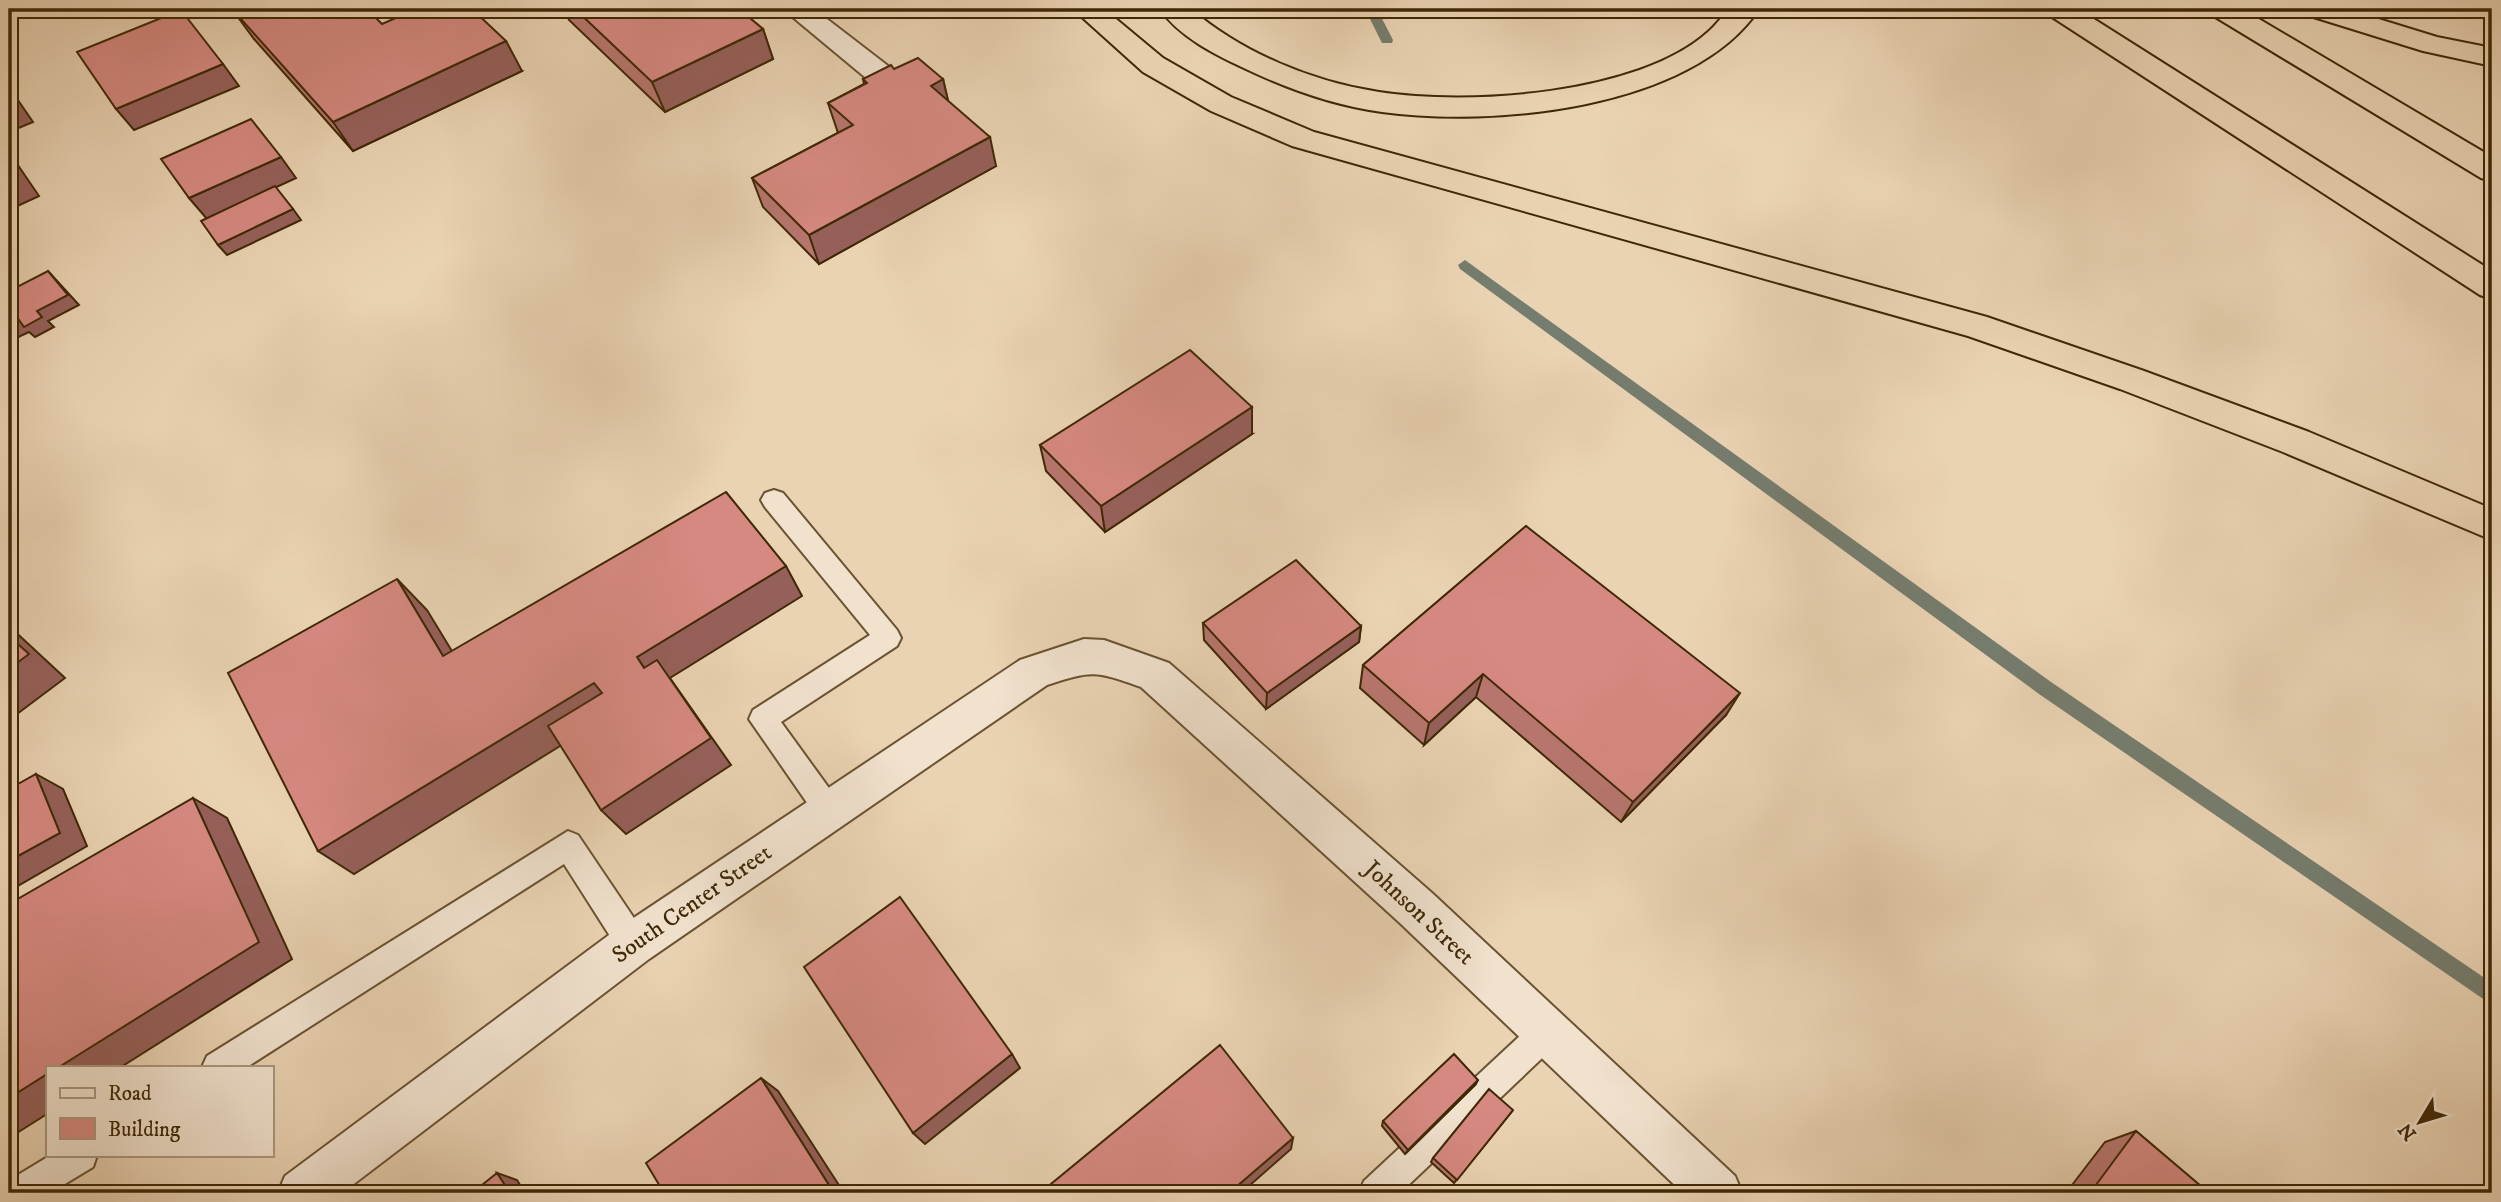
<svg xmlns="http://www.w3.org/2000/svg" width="2501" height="1202" viewBox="0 0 2501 1202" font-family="'IM FELL DW Pica',serif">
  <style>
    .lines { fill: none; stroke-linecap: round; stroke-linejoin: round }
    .stream { fill: #757d6e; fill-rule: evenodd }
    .service-casing { stroke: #6a5331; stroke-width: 4 }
    .minor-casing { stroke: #6a5331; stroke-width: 4 }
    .motorway-casing { stroke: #3f2806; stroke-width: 4 }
    .service { fill: #f1e2ce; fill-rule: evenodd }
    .minor { fill: #f1e2ce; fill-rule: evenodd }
    .motorway { fill: #ead3b3; fill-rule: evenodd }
    .wall { fill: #b8766f; stroke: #3f2806; stroke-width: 2 }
    .shaded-wall { fill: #96605a; stroke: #3f2806; stroke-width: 2 }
    .building { fill: #d68981; stroke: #3f2806; stroke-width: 2 }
    .labels { text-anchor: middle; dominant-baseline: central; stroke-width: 6; stroke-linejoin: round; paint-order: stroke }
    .street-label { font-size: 24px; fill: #3f2806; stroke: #f1e2ce }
  </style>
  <rect width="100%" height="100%" fill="#ead3b3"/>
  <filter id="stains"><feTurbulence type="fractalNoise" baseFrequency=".00286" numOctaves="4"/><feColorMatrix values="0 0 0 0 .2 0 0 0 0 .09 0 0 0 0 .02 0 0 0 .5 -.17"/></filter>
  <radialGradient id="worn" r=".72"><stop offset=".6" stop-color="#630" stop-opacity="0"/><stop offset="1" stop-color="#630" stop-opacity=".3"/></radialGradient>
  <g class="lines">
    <path class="stream" d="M1365 9H1377L1393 40 1392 43H1382Z
      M1465 260 2051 682 2492 983V1005L2039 694 1460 269 1458 265Z"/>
    <g class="service-casing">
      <path id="service" d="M774 490 783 493 897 630 901 638 897 646 781 722 839 802 843 811 839 820 829 824 819 820 749 719 753 710 870 635 765 507 761 500 765 493Z
        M568 831 578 835 644 933 648 944 644 955 633 959 622 955 564 864 247 1067H202L207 1056Z
        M1547 1016 1558 1021 1563 1032 1558 1043 1400 1193H1359L1364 1181 1536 1021Z
        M51 1155H97L93 1167 50 1193H9L13 1178Z"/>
    </g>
    <g class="minor-casing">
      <path id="minor" d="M783 9H814L892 69 897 76 892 83 882 85 872 83Z
        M1084 639 1104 640 1169 663 1432 893 1735 1176 1742 1193H1683L1400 923 1141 687C1095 671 1093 670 1047 685L649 959 342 1193H278L285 1176 617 929 1020 660Z"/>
    </g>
    <g class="motorway-casing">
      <path id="motorway" d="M1073 9H1104L1163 58 1231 97 1314 132 1987 317 2144 371 2309 432 2492 509V540L2283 452 2120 389 1968 336 1292 146 1211 111 1143 72Z
        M1160 9H1191C1242 53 1313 82 1379 92 1468 106 1638 95 1708 32 1716 25 1722 16 1730 9H1759C1691 110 1492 127 1382 112 1336 106 1288 89 1246 69 1216 55 1179 37 1160 9Z
        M2045 9H2078L2492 271V299L2480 295 2049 15Z
        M2208 9H2242L2492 157V181L2481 178 2212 15Z
        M2303 9H2346L2437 37 2492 48V66L2423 51 2307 15Z"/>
    </g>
    <use href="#service" class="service"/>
    <use href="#minor" class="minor"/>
    <use href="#motorway" class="motorway"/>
  </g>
  <path class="wall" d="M232 9 382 24 522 71 353 151 254 39Z
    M564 9H739L763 29 773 59 665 112 569 20Z
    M894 69 943 79 948 101 996 166 819 264 763 207 752 178 838 133 828 103 864 84 863 79Z
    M1252 434 1105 532 1046 471 1040 445Z
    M1526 526 1726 715 1621 822 1476 697 1424 745 1360 688 1363 665Z
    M1203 623 1361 626 1359 642 1266 709 1204 640Z
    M1476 1084 1405 1154 1382 1126 1383 1121Z
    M1513 1110 1454 1183 1431 1162 1433 1158Z
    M2136 1131 2209 1193H2066L2105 1142Z"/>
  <path class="shaded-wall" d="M763 29 773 59 665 112 652 82Z
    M506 41 522 71 353 151 333 122Z
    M223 64 239 86 134 130 116 109Z
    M943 79 950 109 931 86Z
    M9 87 33 122 9 132Z
    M990 137 996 166 819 264 809 235Z
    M9 152 39 196 9 210Z
    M281 157 296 178 207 219 189 198Z
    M293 209 301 220 227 255 218 245Z
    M48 271 79 305 48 321 54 327 35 337 29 332 14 339 9 334V325Z
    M1252 407V434L1105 532 1101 506Z
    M786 566 802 596 670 678 731 765 626 834 601 810 644 668 637 657Z
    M397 579 427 610 472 684 443 656Z
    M9 626 65 678 9 720Z
    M1361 626 1359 642 1266 709 1267 693Z
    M1483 674 1476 697 1424 745 1429 723Z
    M594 683 618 710 354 874 318 851Z
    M1740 693 1726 715 1621 822 1633 802Z
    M36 774 63 789 87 846 9 891V861Z
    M193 798 227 818 292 959 121 1067H59Z
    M1012 1054 1020 1068 925 1144 913 1133Z
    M47 1074V1114L9 1138V1098Z
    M761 1078 778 1091 844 1193H834Z
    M1478 1080 1476 1084 1405 1154 1408 1150Z
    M1293 1138 1291 1149 1241 1193H1229Z
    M497 1173 517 1180 525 1193H510Z"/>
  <path class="building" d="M232 9H367L382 24 416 9H472L506 41 333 122Z
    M575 9H739L763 29 652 82Z
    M181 10 223 64 116 109 77 52Z
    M918 58 943 79 931 86 990 137 809 235 752 178 853 125 828 103 867 83 863 79 891 65 894 69Z
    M251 119 281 157 189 198 161 159Z
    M275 186 293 209 218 245 201 221Z
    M48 271 68 295 37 311 42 317 24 327 19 320 9 325V291Z
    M1190 350 1252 407 1101 506 1040 445Z
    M726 492 786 566 637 657 644 668 657 660 711 738 601 810 548 726 602 693 594 683 318 851 228 673 397 579 443 656Z
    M1526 526 1740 693 1633 802 1483 674 1429 723 1363 665Z
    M1296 560 1361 626 1267 693 1203 623Z
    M9 636 29 654 9 669Z
    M36 774 60 833 9 861V789Z
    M193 798 259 942 59 1067H47V1074L9 1098V904Z
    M900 897 1012 1054 913 1133 804 967Z
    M1220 1045 1293 1138 1229 1193H1058L1051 1184Z
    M1454 1054 1478 1080 1408 1150 1383 1121Z
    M761 1078 834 1193H664L646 1163Z
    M1489 1089 1513 1110 1457 1180 1433 1158Z
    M2136 1131 2209 1193H2090Z
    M497 1173 510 1193H472Z"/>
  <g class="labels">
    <g class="street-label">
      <text transform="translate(692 904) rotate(-35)">South Center Street</text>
      <text transform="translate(1419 913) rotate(43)">Johnson Street</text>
    </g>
  </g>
  <rect width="2501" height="1202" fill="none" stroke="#ead3b3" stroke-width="35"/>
  <rect x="10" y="10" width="2480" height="1181" fill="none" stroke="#3f2806" stroke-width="3.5"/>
  <rect x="18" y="18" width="2466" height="1167" fill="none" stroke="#3f2806" stroke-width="2"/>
  <rect x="46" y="1066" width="228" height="91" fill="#f1e2ce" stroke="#aa987e" stroke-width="2"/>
  <rect x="60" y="1088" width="35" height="10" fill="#f1e2ce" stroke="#aa987e" stroke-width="2"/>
  <text x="108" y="1100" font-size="21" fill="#3f2806">Road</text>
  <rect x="60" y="1118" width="35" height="21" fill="#d68981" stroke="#aa987e" stroke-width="2"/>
  <text x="108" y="1136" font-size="21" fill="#3f2806">Building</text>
  <g transform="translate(2420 1122) rotate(232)" stroke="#f1e2ce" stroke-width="5" paint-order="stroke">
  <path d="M0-5L12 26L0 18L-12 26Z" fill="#3f2806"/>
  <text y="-10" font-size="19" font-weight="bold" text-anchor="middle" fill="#3f2806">N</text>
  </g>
  <rect width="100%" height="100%" filter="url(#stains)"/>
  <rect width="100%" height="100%" fill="url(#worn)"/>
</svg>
